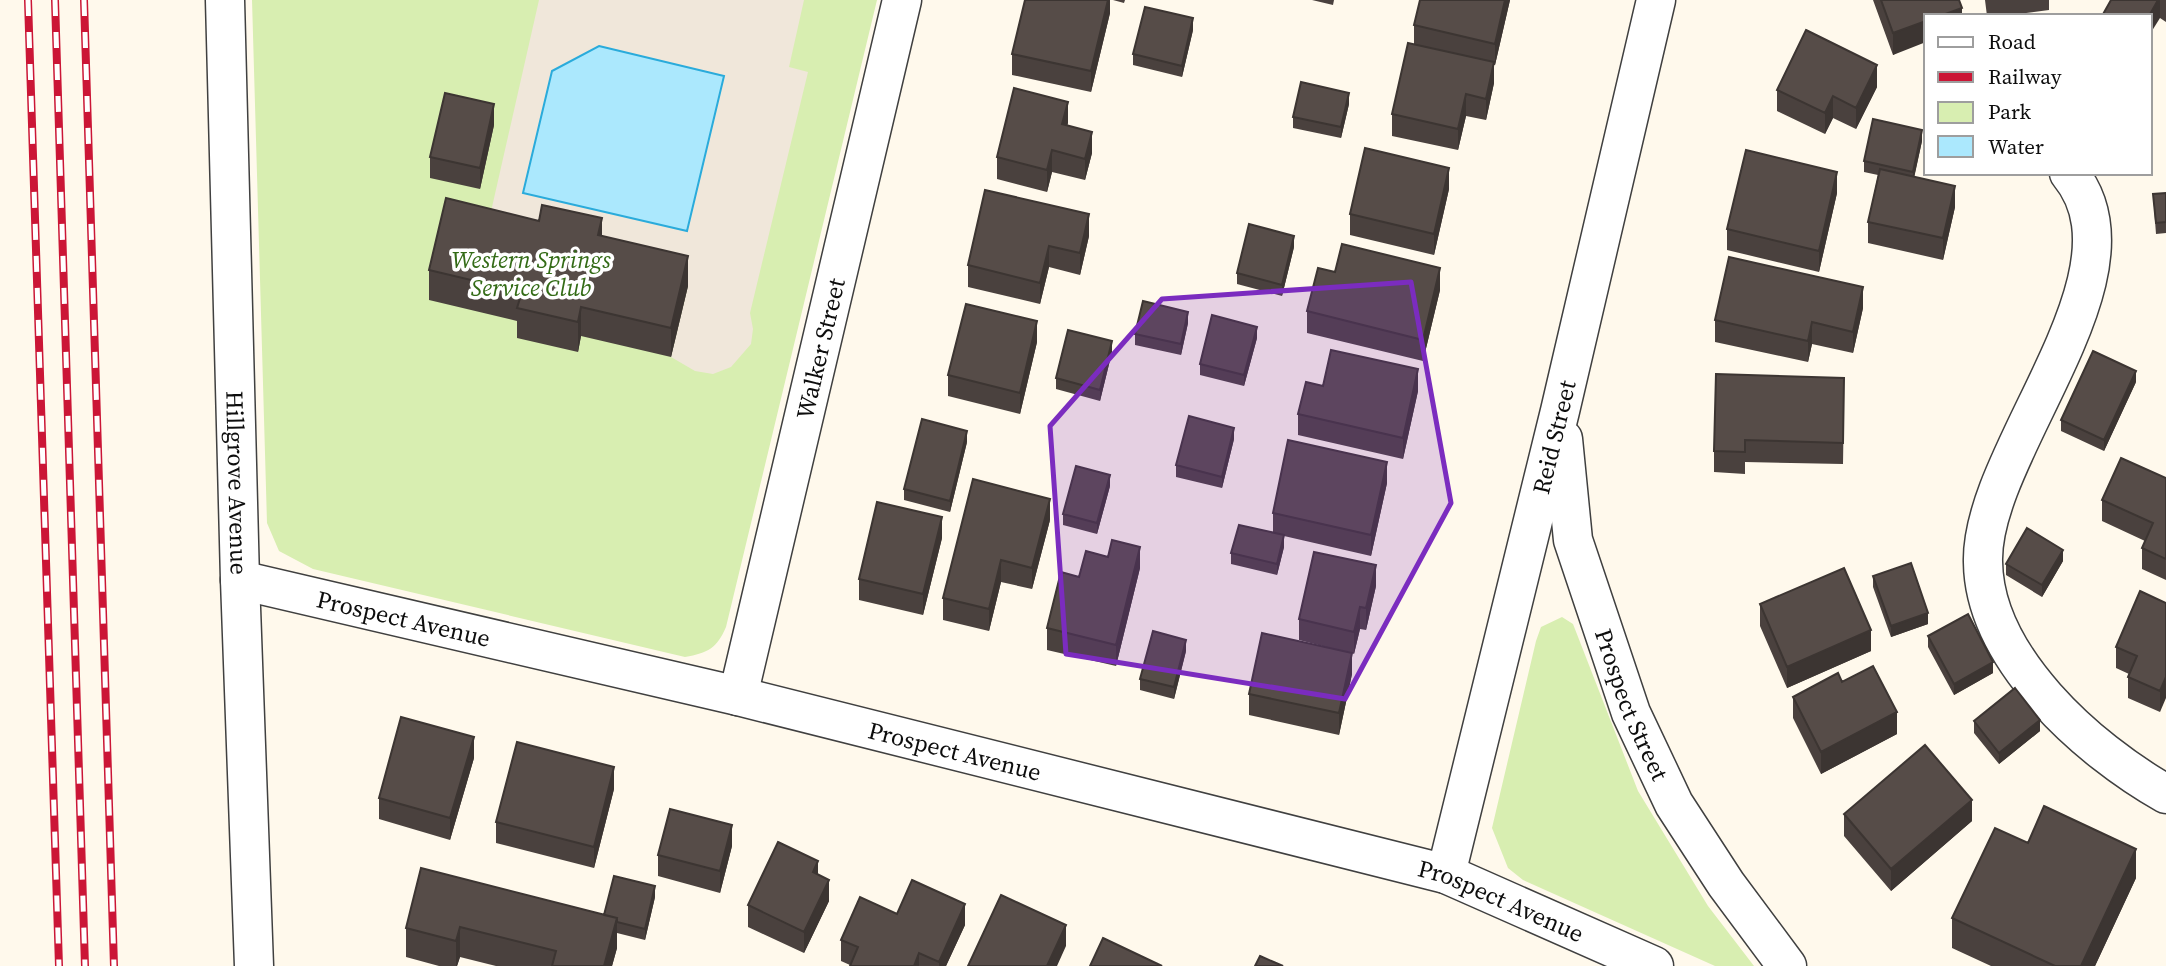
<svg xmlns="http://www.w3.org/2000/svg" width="2166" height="966" viewBox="0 0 2166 966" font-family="'Source Serif 4',serif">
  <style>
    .green { fill: #d8eeb1 }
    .plaza { fill: #f0e7da }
    .water { fill: #abe8fd; stroke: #2aabdb; stroke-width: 2 }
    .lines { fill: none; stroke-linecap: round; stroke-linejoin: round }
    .minor-casing { stroke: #404040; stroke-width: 41 }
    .minor { stroke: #fff; stroke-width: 38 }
    .rail-casing { stroke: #cb1636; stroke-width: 8 }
    .rail { stroke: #fff; stroke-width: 5; stroke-dasharray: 16; stroke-linecap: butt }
    .wall { fill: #4a413e }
    .shaded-wall { fill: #3c3532 }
    .building { fill: #564c48; stroke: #3c3532; stroke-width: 2 }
    .marked { fill: #7b2cbf; fill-opacity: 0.2; stroke: #7b2cbf; stroke-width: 5; stroke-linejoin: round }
    .labels { text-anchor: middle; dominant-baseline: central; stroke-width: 7; stroke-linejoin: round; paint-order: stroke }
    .park-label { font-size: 24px; font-style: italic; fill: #336b16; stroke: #fff }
    .street-label { font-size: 24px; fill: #0d0d0d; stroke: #fff }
  </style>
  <rect width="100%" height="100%" fill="#fff9ec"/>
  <path class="green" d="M252 0H877L726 627C717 648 708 653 685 657L313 569 279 551 267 523Z
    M1562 617 1573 624 1638 791 1708 906 1754 966H1715L1523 880 1508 868 1492 828 1536 641 1541 627Z"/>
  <path class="plaza" d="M539 0H804L789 67 808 72 750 313 753 329 751 344 731 367 713 374 695 371 671 357 688 286 485 238Z"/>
  <path class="water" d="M599 46 724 76 687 231 523 193 552 71Z"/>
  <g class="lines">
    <g class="minor-casing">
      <g id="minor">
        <path id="s1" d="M225 0 240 580 254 966"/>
        <path d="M2069 173C2153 274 1980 451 1983 562 1984 658 2088 750 2166 794"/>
        <path id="s2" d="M1563 439 1573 540 1631 713 1674 804 1726 884 1787 966"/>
        <path id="s3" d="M240 580 738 696 1446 874 1654 966"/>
        <path id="s4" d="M738 696 902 0"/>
        <path id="s5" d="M1446 874 1560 411 1656 0"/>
      </g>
    </g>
    <use href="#minor" class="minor"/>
    <g class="rail-casing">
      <path id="rail" d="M28 0 59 966
        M55 0 85 966
        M84 0 114 966"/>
    </g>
    <use href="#rail" class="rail"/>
  </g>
  <path class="wall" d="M1110 0V13L1091 92 1012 75V54Z
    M1113 0H1125L1124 3Z
    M1312 0H1334L1333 5Z
    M1420 0H1510L1495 65H1494V83L1486 120 1466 116 1458 150 1392 136V114L1414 45V25Z
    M1873 0H1959L1962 16 1893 55Z
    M1985 0H2049V10L2003 16H1987Z
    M2111 0H2166V22L2160 18Z
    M1193 30 1182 77 1133 65V54Z
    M1877 87 1856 129 1833 118 1825 134 1777 111V90Z
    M1349 104 1341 138 1293 128V117Z
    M1068 123 1067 125 1092 153 1085 180 1052 172 1047 192 997 179V157Z
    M494 125 480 189 430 178V157Z
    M1922 141 1914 177 1955 207 1943 260 1868 243V222L1878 175 1864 172V161Z
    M1449 189 1434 255 1350 235V214Z
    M1837 193 1819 272 1727 250V229Z
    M2166 193V233L2156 234 2153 194Z
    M602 236 688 286 671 357 581 336 578 352 517 338V321L429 300V270Z
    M1089 236 1080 275 1049 267 1040 304 968 287V265Z
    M1294 247 1282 296 1237 284V273Z
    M1440 290 1423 361 1307 333V311Z
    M1863 308 1853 353 1812 344 1808 362 1715 342V320Z
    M1188 323 1181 355 1135 345V334Z
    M1257 338 1244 386 1200 375V364Z
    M1037 342 1020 414 948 396V375Z
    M1112 352 1100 401 1056 389V378Z
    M2136 382 2104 451 2061 431V420Z
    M1323 386 1418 391 1403 459 1298 435V414Z
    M1844 399 1843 464 1745 462V474L1714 472V451Z
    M1234 439 1222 488 1176 477V465Z
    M967 442 950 512 904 500V489Z
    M2166 478V580L2142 569V548L2145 541 2102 521V500Z
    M1387 483 1371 556 1284 536V547L1277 575 1231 564V553L1273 533V513Z
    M1110 486 1097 534 1063 525V514Z
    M1050 520 1032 589 1001 582 989 631 943 620V598Z
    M942 538 923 615 859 600V579Z
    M2063 561 2042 597 2006 575V564Z
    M1140 568 1116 666 1047 650V628L1079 577Z
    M1873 576 1928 624 1891 637 1873 587Z
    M1376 586 1366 630 1360 629 1354 654 1352 653V674L1339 735 1249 715V694L1330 648 1299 640V619Z
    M2166 603 2160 712 2128 698V677L2129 674 2116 668V647Z
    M1760 604 1871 651 1787 688 1760 626Z
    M1928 636 1993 673 1954 695 1928 647Z
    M1186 651 1174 699 1140 690V679Z
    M1842 682 1897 734 1821 774 1793 718V697Z
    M1974 721 2040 731 1999 764 1974 733Z
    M474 758 450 840 379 819V798Z
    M614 789 594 868 496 843V822Z
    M1844 814 1972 821 1891 891 1844 836Z
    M2028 843 2136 878 2095 966H1991L1952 948V918Z
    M732 846 720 893 658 876V855Z
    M818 874 829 901 804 953 748 927V905Z
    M655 897 645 940 617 933V948L612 966H496L460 957 457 966H439L406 957V928L604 915Z
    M897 914 965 925 946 966H850V965L841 961V940Z"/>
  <path class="shaded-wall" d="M1108 0H1110V13L1091 92V71Z
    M1505 0H1510L1495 65V44Z
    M2158 0H2160V18L2150 34V16H2149Z
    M1962 8V16H1940Z
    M1193 18V30L1182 77V66Z
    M1926 21V42L1893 55V33Z
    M1494 62V83L1486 120V99Z
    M1877 65V87L1856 129V108Z
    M1349 93V104L1341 138V127Z
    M1466 94V116L1458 150V129Z
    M1833 96V118L1825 134V113Z
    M1068 102V123L1062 145V124Z
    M494 104V125L480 189V168Z
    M1922 130V141L1913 183V172Z
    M1092 132V153L1085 180V159Z
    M1052 150V172L1047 192V170Z
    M1449 168V189L1434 255V234Z
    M1837 172V193L1819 272V251Z
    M1955 186V207L1943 260V238Z
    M1089 214V236L1080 275V253Z
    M602 218V248L598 235Z
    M1294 236V247L1282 296V285Z
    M1049 246V267L1040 304V283Z
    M688 256V286L671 357V328Z
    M1440 268V290L1423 361V340Z
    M1863 287V308L1853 353V332Z
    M581 307V336L578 352V322Z
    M1188 312V323L1181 355V344Z
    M1037 321V342L1020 414V393Z
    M1812 322V344L1808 362V341Z
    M1257 327V338L1244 386V375Z
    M1112 341V352L1100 401V390Z
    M1418 369V391L1403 459V438Z
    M2136 371V382L2104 451V440Z
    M1234 428V439L1222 488V477Z
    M967 431V442L950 512V501Z
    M1387 462V483L1371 556V535Z
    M1110 475V486L1097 534V523Z
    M1050 499V520L1032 589V568Z
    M942 517V538L923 615V594Z
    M1284 535V547L1277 575V564Z
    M1140 547V568L1116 666V645Z
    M2063 550V561L2042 597V585Z
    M1001 560V582L989 631V609Z
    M1376 565V586L1366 630V608Z
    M1360 607V629L1354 654V632Z
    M1928 613V624L1891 637V626Z
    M1871 630V651L1787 688V667Z
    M1186 640V651L1174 699V687Z
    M1352 653V674L1339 735V713Z
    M1993 662V673L1954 695V684Z
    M2166 677V698L2160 712V691Z
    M1897 712V734L1821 774V752Z
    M2040 720V731L1999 764V753Z
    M474 737V758L450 840V818Z
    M614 767V789L594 868V847Z
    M1972 800V821L1891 891V869Z
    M732 825V846L720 893V871Z
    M2136 849V878L2095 966H2081Z
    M818 861V882L813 872Z
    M829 880V901L804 953V932Z
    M655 886V897L645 940V929Z
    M965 904V925L946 966H939V962Z
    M617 918V948L612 966H604Z
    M1066 925V946L1057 966H1047Z
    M460 927V957L457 966H456V941Z
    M919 953V966H914Z"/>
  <path class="building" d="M1025 0H1108L1091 71 1012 54Z
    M1420 0H1505L1495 44 1414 25Z
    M1881 0H1959L1962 8 1940 16H1926V21L1893 33Z
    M2111 0H2158L2149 16H2102Z
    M1145 7 1193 18 1182 66 1133 54Z
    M1806 30 1877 65 1856 108 1833 96 1825 113 1777 90Z
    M1408 43 1494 62 1486 99 1466 94 1458 129 1392 114Z
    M1301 82 1349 93 1341 127 1293 117Z
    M1014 88 1068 102 1062 124 1092 132 1085 159 1052 150 1047 170 997 157Z
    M445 93 494 104 480 168 430 157Z
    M1873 119 1922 130 1913 172 1864 161Z
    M1365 148 1449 168 1434 234 1350 214Z
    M1746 150 1837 172 1819 251 1727 229Z
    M1880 169 1955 186 1943 238 1868 222Z
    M985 190 1089 214 1080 253 1049 246 1040 283 968 265Z
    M2166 193V222L2156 223 2153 194Z
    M446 198 539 221 542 205 602 218 598 235 688 256 671 328 581 307 578 322 517 308 522 292 429 270Z
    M1249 224 1294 236 1282 285 1237 273Z
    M1342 244 1440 268 1423 340 1307 311 1318 268 1335 272Z
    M1729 257 1863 287 1853 332 1812 322 1808 341 1715 320Z
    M1143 301 1188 312 1181 344 1135 334Z
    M966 304 1037 321 1020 393 948 375Z
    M1212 315 1257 327 1244 375 1200 364Z
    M1068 330 1112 341 1100 390 1056 378Z
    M1331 350 1418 369 1403 438 1298 414 1306 382 1323 386Z
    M2093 351 2136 371 2104 440 2061 420Z
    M1716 374 1844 378 1843 443 1745 440V452L1714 451Z
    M1189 416 1234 428 1222 477 1176 465Z
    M922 419 967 431 950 501 904 489Z
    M1288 440 1387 462 1371 535 1273 513Z
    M2121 458 2166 478V559L2142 548 2153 523 2102 500Z
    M1076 466 1110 475 1097 523 1063 514Z
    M973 479 1050 499 1032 568 1001 560 989 609 943 598Z
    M877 502 942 517 923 594 859 579Z
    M1239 525 1284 535 1277 564 1231 553Z
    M2027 528 2063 550 2042 585 2006 564Z
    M1112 540 1140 547 1116 645 1047 628 1061 572 1079 577 1086 551 1108 557Z
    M1314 552 1376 565 1366 608 1360 607 1354 632 1299 619Z
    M1911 563 1928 613 1891 626 1873 576Z
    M1844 568 1871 630 1787 667 1760 604Z
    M2140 591 2166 603V677L2160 691 2128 677 2137 656 2116 647Z
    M1968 614 1993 662 1954 684 1928 636Z
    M1153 631 1186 640 1174 687 1140 679Z
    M1262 633 1352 653 1339 713 1249 694Z
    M1873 666 1897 712 1821 752 1793 697 1838 673 1842 682Z
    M2015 688 2040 720 1999 753 1974 721Z
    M401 717 474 737 450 818 379 798Z
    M517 742 614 767 594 847 496 822Z
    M1925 745 1972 800 1891 869 1844 814Z
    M2044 806 2136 849 2081 966H2055L1952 918 1995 828 2028 843Z
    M670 809 732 825 720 871 658 855Z
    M778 842 818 861 813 872 829 880 804 932 748 905Z
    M421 868 617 918 604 966H552L556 951 460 927 456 941 406 928Z
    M614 876 655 886 645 929 617 922V918L604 915Z
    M912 880 965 904 939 962 919 953 914 966H850L858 947 841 940 860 897 897 914Z
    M1001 895 1066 925 1047 966H968Z
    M1103 938 1162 966H1090Z
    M1260 956 1283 966H1255Z"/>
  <path class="marked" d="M1411 282 1451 503 1345 699 1066 654 1050 426 1162 299Z"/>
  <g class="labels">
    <g class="park-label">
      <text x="531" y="259">Western Springs<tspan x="531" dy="28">Service Club</tspan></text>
    </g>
    <g class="street-label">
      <text stroke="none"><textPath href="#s4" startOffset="357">Walker Street</textPath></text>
      <text stroke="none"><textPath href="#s5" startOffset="450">Reid Street</textPath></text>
      <text stroke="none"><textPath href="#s1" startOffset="483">Hillgrove Avenue</textPath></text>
      <text stroke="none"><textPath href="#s3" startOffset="168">Prospect Avenue</textPath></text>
      <text stroke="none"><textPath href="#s2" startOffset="276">Prospect Street</textPath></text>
      <text stroke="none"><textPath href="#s3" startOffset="735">Prospect Avenue</textPath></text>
      <text stroke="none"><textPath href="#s3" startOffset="1302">Prospect Avenue</textPath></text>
    </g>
  </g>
  <rect x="1924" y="14" width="228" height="161" fill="#ffffff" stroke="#9e9e9e" stroke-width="2"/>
  <rect x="1938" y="37" width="35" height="10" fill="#ffffff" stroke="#9e9e9e" stroke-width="2"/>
  <text x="1988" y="49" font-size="21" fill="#0d0d0d">Road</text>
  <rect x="1938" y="72" width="35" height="10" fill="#cb1636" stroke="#9e9e9e" stroke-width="2"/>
  <text x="1988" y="84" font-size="21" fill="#0d0d0d">Railway</text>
  <rect x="1938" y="102" width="35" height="21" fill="#d8eeb1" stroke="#9e9e9e" stroke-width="2"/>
  <text x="1988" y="119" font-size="21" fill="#0d0d0d">Park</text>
  <rect x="1938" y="136" width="35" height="21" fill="#abe8fd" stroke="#9e9e9e" stroke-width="2"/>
  <text x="1988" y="154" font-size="21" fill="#0d0d0d">Water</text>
</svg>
